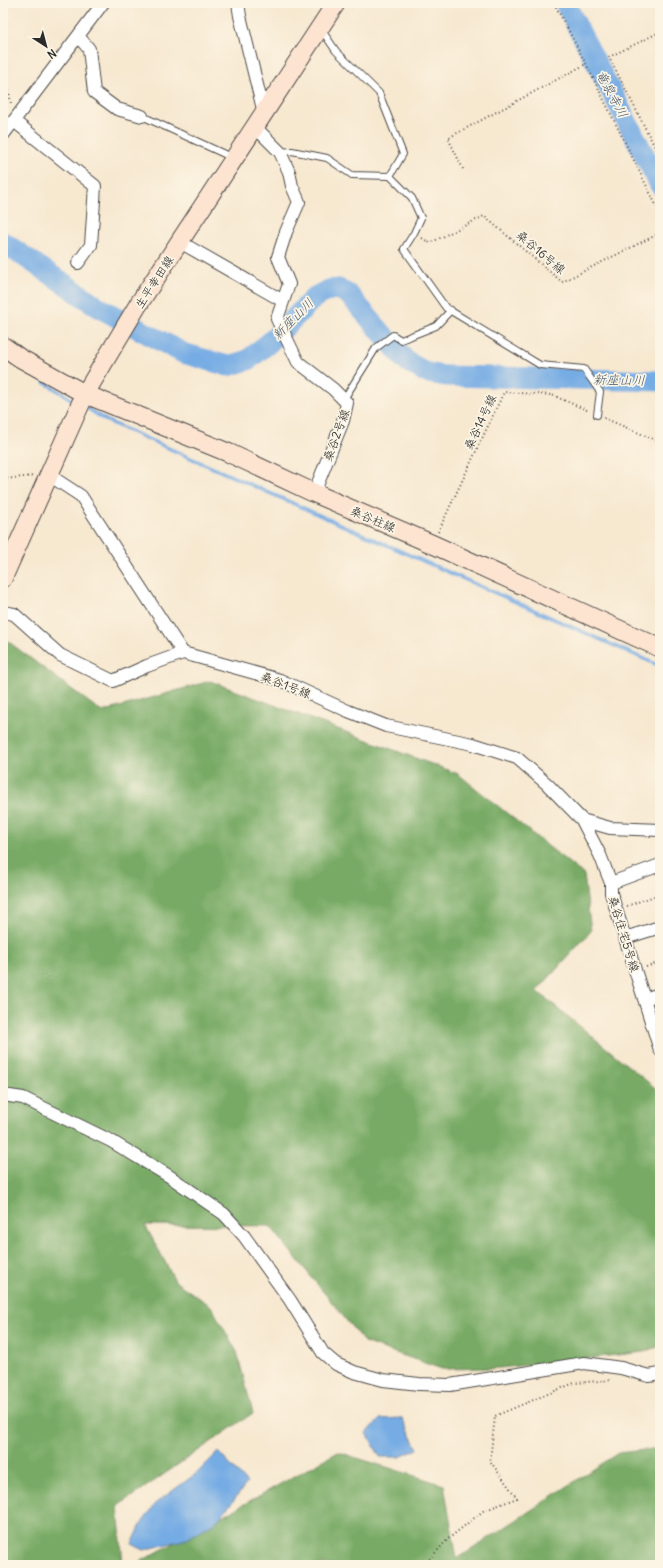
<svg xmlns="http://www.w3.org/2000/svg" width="663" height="1568" viewBox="0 0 663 1568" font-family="Delius,'Klee One',sans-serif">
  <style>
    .forest { fill: #78aa65; stroke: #526a48 }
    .water { fill: #76ace4; stroke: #506c88 }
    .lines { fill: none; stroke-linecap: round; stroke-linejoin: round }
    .stream { stroke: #76ace4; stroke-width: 3.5 }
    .river { stroke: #76ace4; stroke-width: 21 }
    .lane-casing { stroke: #4a4744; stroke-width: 8 }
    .street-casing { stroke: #4a4744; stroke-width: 14 }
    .secondary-casing { stroke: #4a4744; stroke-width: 20 }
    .path { stroke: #4a4744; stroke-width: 2; stroke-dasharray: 1 3; stroke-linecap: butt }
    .lane { stroke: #fff; stroke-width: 6 }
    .street { stroke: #fff; stroke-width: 12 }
    .secondary { stroke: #fde4d1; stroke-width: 18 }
    .labels { text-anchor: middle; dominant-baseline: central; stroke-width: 3.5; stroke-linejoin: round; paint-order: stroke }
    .street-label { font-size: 12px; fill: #2b2b2b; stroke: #fcf5e5 }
    .water-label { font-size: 13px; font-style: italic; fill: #45586c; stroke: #fcf5e5 }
  </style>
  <rect width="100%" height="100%" fill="#fcf5e5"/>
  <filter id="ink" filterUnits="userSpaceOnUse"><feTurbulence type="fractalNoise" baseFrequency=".025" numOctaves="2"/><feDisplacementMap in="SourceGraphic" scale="8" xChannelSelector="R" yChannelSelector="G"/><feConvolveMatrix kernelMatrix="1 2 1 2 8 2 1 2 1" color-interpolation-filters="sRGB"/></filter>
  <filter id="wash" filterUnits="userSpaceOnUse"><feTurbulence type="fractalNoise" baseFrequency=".012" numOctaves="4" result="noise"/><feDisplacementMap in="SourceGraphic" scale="16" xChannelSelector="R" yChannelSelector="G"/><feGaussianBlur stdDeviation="0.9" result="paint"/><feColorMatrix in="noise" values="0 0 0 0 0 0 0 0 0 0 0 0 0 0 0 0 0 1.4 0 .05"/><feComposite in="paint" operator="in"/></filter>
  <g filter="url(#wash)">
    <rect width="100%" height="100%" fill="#f7e8d0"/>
    <path class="forest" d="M5 639 102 712 210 681 458 774 584 875 591 931 537 991 660 1092V1346L644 1352 500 1368 442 1369 364 1342 270 1226 145 1225 176 1282 211 1306 237 1352 253 1413 118 1506 123 1565H3V641Z
      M660 1448V1565H134L338 1452 444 1485 457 1559 618 1453Z"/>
    <path class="water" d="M402 1418 418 1449 400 1457H380L367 1433 380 1419Z
      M218 1452 247 1483 218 1520 187 1539 144 1550 132 1544 142 1523 157 1502 197 1473Z"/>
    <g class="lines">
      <path class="stream" d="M44 382 76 402
        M85 407 107 421 660 666"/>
      <path class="river" d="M565 3 660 185
        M3 242 100 308 183 353 228 366 248 360 270 342 315 297 329 290 339 289 349 295 406 361 427 373 446 376 493 377 660 381"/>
    </g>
  </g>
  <g filter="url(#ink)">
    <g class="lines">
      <g class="lane-casing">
        <path id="lane" d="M321 29 336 51 379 93 403 154 390 176
          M142 116 233 158
          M280 152 292 151 327 158 352 175 390 176 412 198 421 218 414 233 404 249 446 308 540 365 584 369 600 392 597 415
          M344 399 376 348 393 335 401 340 436 326 451 310"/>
      </g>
      <g class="street-casing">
        <path id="street" d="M238 3 240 16 264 113
          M78 36 89 49 94 92 117 109 142 116
          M14 121 95 186 91 245 78 263
          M255 127 280 152 289 172 292 186 299 202 286 232 278 257 289 284 277 319 298 362 333 389 347 403 343 421 314 493
          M3 135 103 3
          M180 242 283 301
          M49 475 81 496 183 653 280 680 348 711 386 726 473 744 517 758 547 784 582 820 600 855 611 883V893L660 1050
          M3 612 14 614 60 655 113 681 147 666 183 653
          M582 820 610 828 660 830
          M611 883 660 865
          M625 938 660 927
          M644 999 660 994
          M3 1095 23 1098 111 1141 169 1176 224 1214 244 1236 290 1300 323 1353 336 1364 354 1372 383 1380 419 1384 450 1385 584 1363 621 1368 649 1376 660 1374"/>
      </g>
      <g class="secondary-casing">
        <path id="secondary" d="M3 346 20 358 85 394 229 453 314 493 432 544 660 648
          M3 578 85 394 138 305 336 3"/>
      </g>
      <path class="path" d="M554 3 586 64 660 213
        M660 32 609 57 660 157
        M3 80 8 86 11 104
        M463 169 448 138 586 64
        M422 238 430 243 484 216 562 282 660 233
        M604 418 660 442
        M3 479 34 476
        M438 532 504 392 552 395 589 411
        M627 906 660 894
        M646 967 660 962
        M424 1565 448 1539 483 1511 517 1498 490 1461 495 1416 574 1383 612 1380"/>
      <use href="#lane" class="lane"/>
      <use href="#street" class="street"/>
      <use href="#secondary" class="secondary"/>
    </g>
  </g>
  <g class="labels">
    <g class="street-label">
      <text transform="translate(541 252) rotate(40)">桑谷16号線</text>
      <text transform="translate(154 282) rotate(-57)">生平幸田線</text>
      <text transform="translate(480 422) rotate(-65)">桑谷14号線</text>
      <text transform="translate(336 435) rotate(-70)">桑谷2号線</text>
      <text transform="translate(373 519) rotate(23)">桑谷柱線</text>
      <text transform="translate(286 685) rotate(21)">桑谷1号線</text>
      <text transform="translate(624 934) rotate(73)">桑谷住宅5号線</text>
    </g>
    <g class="water-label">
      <text transform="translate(612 94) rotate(62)">竜泉寺川</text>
      <text transform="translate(293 319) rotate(-45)">新座山川</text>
      <text transform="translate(619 380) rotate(1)">新座山川</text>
    </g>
  </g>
  <rect width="663" height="1568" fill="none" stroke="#fcf5e5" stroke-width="16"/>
  <g transform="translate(46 46) rotate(144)" stroke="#fcf5e5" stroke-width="3" paint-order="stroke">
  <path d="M0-3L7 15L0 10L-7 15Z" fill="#2b2b2b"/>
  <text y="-6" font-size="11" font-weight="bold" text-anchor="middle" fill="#2b2b2b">N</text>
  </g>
</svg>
